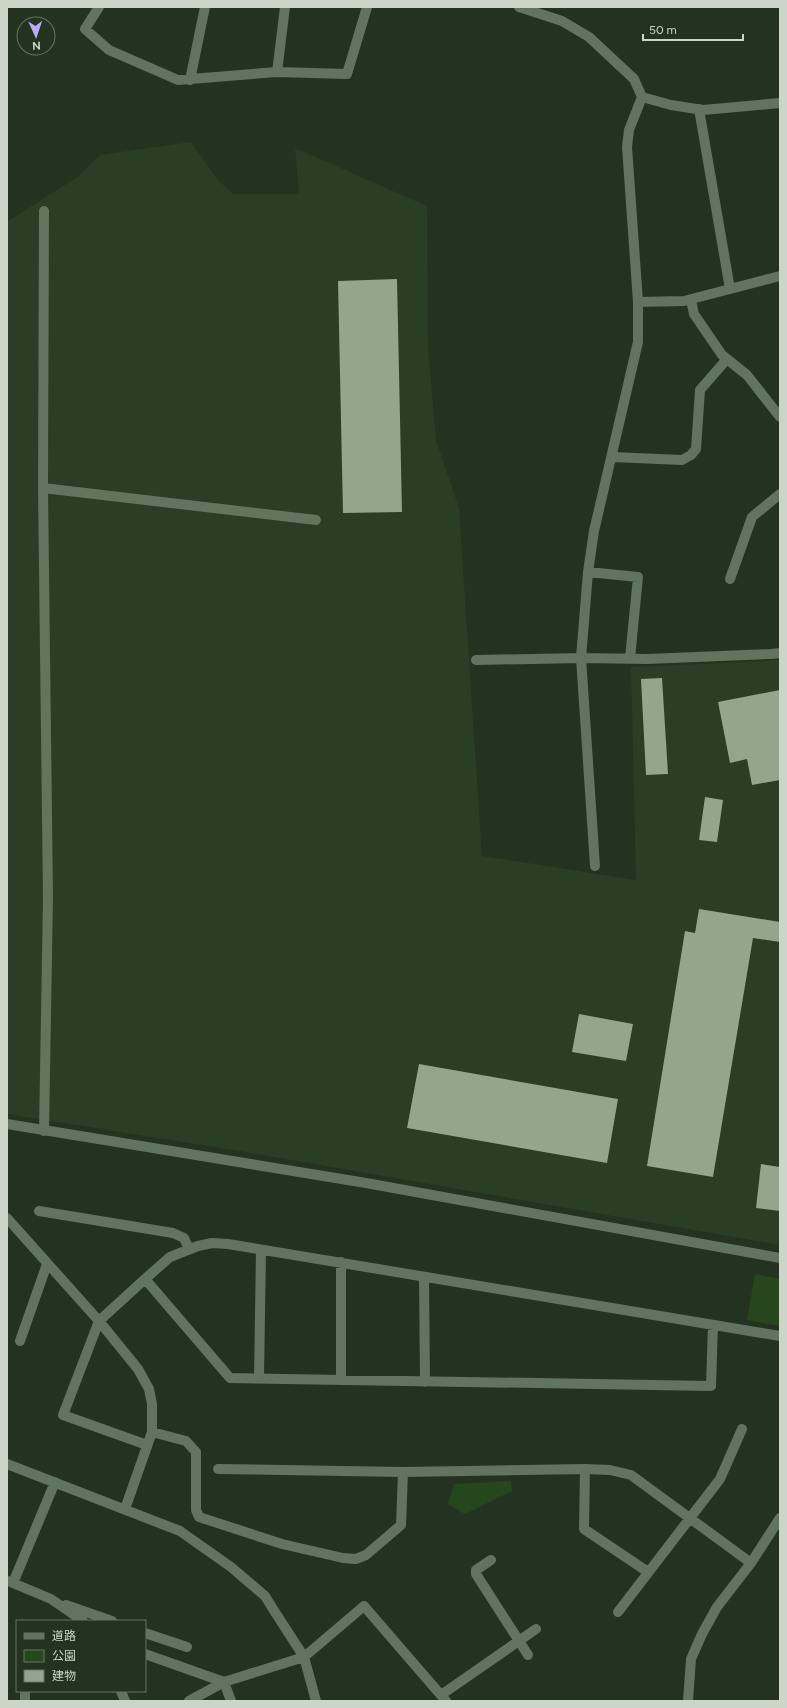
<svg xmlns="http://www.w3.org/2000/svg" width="787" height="1708" viewBox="0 0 787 1708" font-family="Figtree,'Noto Sans JP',sans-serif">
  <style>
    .built { fill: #293e24 }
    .green { fill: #26471e }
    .building { fill: #92a68e }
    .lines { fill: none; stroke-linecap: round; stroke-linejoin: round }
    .minor { stroke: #61745d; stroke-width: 10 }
    .tertiary { stroke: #61745d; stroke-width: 10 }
  </style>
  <rect width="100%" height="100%" fill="#23331f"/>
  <path class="built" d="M191 142 217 179 233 194H299L295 148 427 206 428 347 436 440 459 508 482 856 636 880 631 667 767 661 780 659V1245L246 1152 7 1114V222L79 176 100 155Z"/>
  <path class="green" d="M755 1274 780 1279V1326L747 1320Z
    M511 1481 512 1491 465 1514 448 1504 454 1484Z"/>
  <path class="building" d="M397 279 402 512 343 513 338 281Z
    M662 678 668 774 646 775 641 679Z
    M780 690V780L752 785 747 759 730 763 718 702Z
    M705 797 723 800 717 842 699 840Z
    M699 909 780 922V942L753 938 713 1177 647 1166 685 931 695 933Z
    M579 1014 633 1024 626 1061 572 1052Z
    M419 1064 618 1099 607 1163 407 1128Z
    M761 1164 780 1167V1211L756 1208Z"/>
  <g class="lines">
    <path class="minor" d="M99 7 85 29 109 50 178 80 277 72 347 74 367 7
      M519 7 562 21 589 37 634 79 642 97 629 130 627 147 638 302V342L594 531 588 572 581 658 647 659 771 654 780 653
      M277 72 285 7
      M190 80 205 7
      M642 97 671 105 703 110 780 103
      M699 109 730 289
      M691 300 694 314 722 355 747 375 780 417
      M638 302 684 301 780 276
      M612 457 682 460 691 455 696 449 700 390 727 359
      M43 488 316 520
      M588 572 638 577 630 658
      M730 579 752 517 780 494
      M476 660 581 658 595 866
      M39 1211 173 1233 184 1238 189 1249
      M7 1218 99 1321 138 1369 149 1389 152 1404V1432L125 1509
      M424 1277 425 1382
      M145 1279 230 1378 711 1386 713 1325
      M20 1341 47 1264
      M259 1378 261 1250
      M341 1380V1262
      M152 1432 186 1441 196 1452V1510L199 1517 282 1544 343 1558 356 1559 366 1555 401 1525 403 1472
      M147 1445 63 1415 99 1321 145 1279 170 1257 198 1246 212 1243 228 1244 780 1336
      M7 1464 180 1531 231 1567 265 1596 273 1609 304 1657 316 1701
      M218 1469 403 1472 585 1469 610 1470 631 1475 751 1563
      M585 1469 584 1529 648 1572
      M491 1560 476 1570V1574L528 1655
      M8 1581 51 1599 83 1621
      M13 1583 55 1482
      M66 1605 112 1621
      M618 1612 720 1479 742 1429
      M145 1633 187 1647
      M145 1654 224 1682
      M224 1682 231 1701
      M25 1691V1701
      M121 1691 125 1701
      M441 1695 536 1629
      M189 1701 224 1682 304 1657 364 1606 446 1701
      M688 1701 691 1659 702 1634 717 1607 751 1563 780 1518"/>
    <path class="tertiary" d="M44 211 43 488 48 897 44 1131
      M7 1124 366 1183 780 1258"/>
  </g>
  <rect width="787" height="1708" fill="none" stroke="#cbd6c9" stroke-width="16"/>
  <rect x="16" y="1620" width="130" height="72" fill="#23331f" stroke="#667463"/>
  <rect x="24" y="1633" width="20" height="6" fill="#61745d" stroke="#667463"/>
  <text x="52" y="1640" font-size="12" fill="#cbd6c9">道路</text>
  <rect x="24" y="1650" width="20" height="12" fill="#26471e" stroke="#667463"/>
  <text x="52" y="1660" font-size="12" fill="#cbd6c9">公園</text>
  <rect x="24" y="1670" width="20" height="12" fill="#92a68e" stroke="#667463"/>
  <text x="52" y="1680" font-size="12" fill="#cbd6c9">建物</text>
  <g transform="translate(36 36) rotate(177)"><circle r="19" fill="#23331f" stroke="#667463"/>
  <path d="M0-3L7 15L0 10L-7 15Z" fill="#b6acf8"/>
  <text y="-6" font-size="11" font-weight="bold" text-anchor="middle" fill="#cbd6c9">N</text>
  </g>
  <path d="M643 34v6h100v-6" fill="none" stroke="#cbd6c9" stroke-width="2"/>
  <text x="649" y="34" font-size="12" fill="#cbd6c9" stroke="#23331f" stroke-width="3" paint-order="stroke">50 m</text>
</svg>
